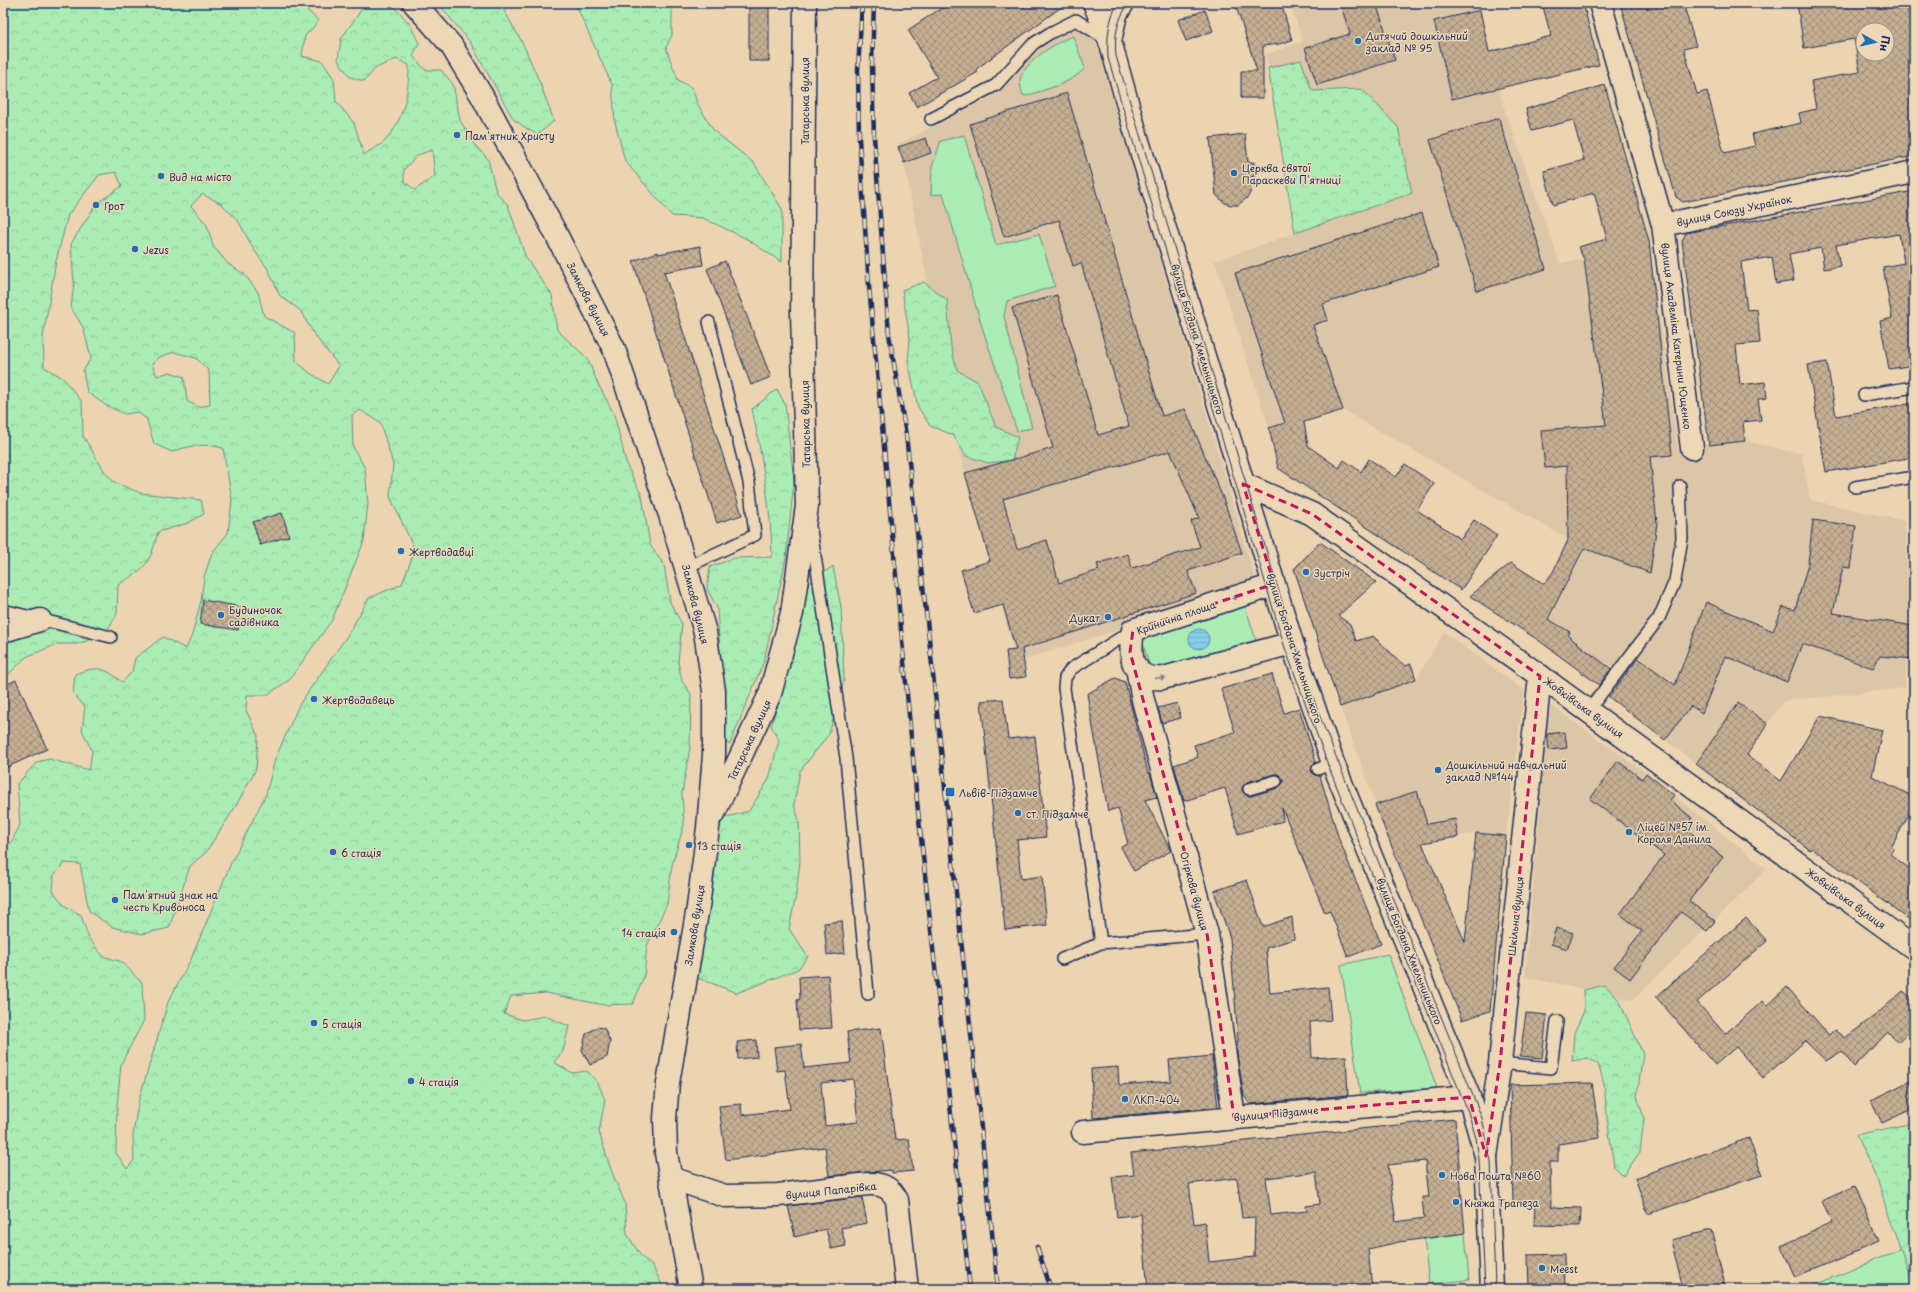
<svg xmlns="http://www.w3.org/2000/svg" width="1917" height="1292" viewBox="0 0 1917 1292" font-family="'Playpen Sans',sans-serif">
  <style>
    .built { fill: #dcc6a7 }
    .green { fill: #abecb4; stroke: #638e89 }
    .forest { fill: url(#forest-crowns); stroke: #638e89; fill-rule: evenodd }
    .water { fill: url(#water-rules); stroke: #5d8eb2 }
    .building { fill: url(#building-cross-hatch); stroke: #1b2f5e; fill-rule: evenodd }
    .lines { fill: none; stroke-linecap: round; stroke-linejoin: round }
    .lane-casing { stroke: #1b2f5e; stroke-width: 14 }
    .street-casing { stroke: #1b2f5e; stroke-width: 25 }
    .secondary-casing { stroke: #1b2f5e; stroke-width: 25 }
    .primary-casing { stroke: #1b2f5e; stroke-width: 25 }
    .lane { stroke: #edd7b6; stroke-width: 11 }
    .street { stroke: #edd7b6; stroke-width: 22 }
    .secondary { stroke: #edd7b6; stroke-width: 22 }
    .primary { stroke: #edd7b6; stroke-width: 22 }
    .tram { stroke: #1b2f5e; stroke-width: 1 }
    .rail-casing { stroke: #1b2f5e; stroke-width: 4.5 }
    .rail { stroke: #edd7b6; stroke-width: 3; stroke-dasharray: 9; stroke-linecap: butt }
    .oneway { fill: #84838a }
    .marked { fill: none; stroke: #c2185b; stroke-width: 3; stroke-dasharray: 8 5; stroke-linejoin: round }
    .poi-dot { fill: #1f6fb2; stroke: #edd7b6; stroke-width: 1.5 }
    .labels { text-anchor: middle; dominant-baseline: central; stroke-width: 3; stroke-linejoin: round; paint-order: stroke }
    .poi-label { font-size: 10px; fill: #1b2f5e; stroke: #edd7b6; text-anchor: start }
    .street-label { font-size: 10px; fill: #1b2f5e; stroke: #edd7b6 }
  </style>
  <defs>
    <pattern id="forest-crowns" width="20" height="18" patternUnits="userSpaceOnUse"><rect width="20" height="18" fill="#abecb4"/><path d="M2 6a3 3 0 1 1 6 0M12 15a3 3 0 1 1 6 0" fill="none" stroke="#93cb9d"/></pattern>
    <pattern id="water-rules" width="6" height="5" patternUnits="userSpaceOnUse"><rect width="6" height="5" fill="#89ceea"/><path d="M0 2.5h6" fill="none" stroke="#76b1cb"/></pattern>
    <pattern id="building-cross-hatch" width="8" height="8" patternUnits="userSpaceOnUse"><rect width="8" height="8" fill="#c5ae92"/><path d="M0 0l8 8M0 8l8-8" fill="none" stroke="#9f8e7a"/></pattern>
  </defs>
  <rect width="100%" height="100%" fill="#ecd4b1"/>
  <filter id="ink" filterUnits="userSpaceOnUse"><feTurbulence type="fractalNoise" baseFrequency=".025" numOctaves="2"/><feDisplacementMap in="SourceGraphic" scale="8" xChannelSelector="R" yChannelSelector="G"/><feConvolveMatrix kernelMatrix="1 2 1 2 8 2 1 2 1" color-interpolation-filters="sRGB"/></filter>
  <g filter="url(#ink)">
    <path class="built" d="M1290 3H1474L1476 11 1480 10 1503 105 1560 263 1584 259 1649 241 1678 449 1745 441 1802 454 1810 500 1905 521 1909 625 1905 688 1784 701 1724 785 1609 697 1600 685 1538 640 1584 548 1343 410 1286 428 1284 423 1269 428 1215 261 1295 233 1266 54 1303 42Z
      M1090 22 1257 585 1017 662 965 473 904 163 897 145 996 94 1024 60 1059 36Z
      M1444 632 1524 690 1506 836 1476 833 1392 848 1340 707 1416 679Z
      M1549 704 1646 773 1767 869 1633 1000 1525 977Z"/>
    <path class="green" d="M1073 36 1085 68C1071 84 1046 89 1026 96L1023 95C1021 89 1019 83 1021 76 1029 59 1056 42 1073 36Z
      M964 135 996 245 1039 234 1055 286 1007 301 1004 316 1032 428 1017 431 982 327 943 194 931 195 932 167 941 141Z
      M1245 605 1256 641 1152 674 1141 637Z
      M1388 954 1437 1088 1360 1093 1341 965Z
      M1465 1233 1469 1280 1429 1284 1424 1239Z
      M1901 1249 1914 1289H1806Z"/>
    <path class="forest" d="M3 3H71L77 5 84 3H299L319 21 305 36 302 56 322 61 334 79 336 101 354 123 364 155C370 150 380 146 385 141 404 120 409 92 409 65L396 59 376 68 364 81 350 77 338 60 341 39 366 3H391L409 23 419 43 413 56 425 70H441L453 84 460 120 473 143 488 159 496 192 508 205 526 258 552 295 557 330 587 358 598 384 614 414 627 466 642 496 650 545 664 565 670 602 682 624 678 662 682 681 691 694 690 747 682 794 684 825 672 865 667 904 647 946 644 976 633 1004 603 1005 546 993 511 996 504 1014 523 1020 545 1016 569 1026 563 1051 554 1062 572 1073 587 1071 598 1083 605 1100 599 1132 611 1170 625 1203 627 1234 641 1256 653 1267 664 1289H3V845L11 843 20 825 17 784 37 762 49 759 89 770 92 751 82 730 85 707 73 694 75 674C97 666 103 666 122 682L132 672 135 658 163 637 186 649 192 635 201 601 204 577 212 553 228 533 232 500 223 448C203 443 191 445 172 452L154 444 147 420 138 412 125 414 105 405 87 392 83 371 91 358 83 327 71 308 74 283 71 244 96 204 122 186 116 172 99 175 68 215 56 261 43 337 44 367 63 378 82 402 83 436 105 472 114 482 140 493 201 500 204 514 188 523 158 532C149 566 147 567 118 585L117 614 104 635 77 644H57L26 657 8 675 3 678ZM432 150 435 176 415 190 404 181V169L418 155ZM202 194 222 204 239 222 254 250 268 269 280 296 300 310 315 336 339 366 328 384 310 373 296 361 295 333 264 316 258 292 244 274 228 264 213 246 207 225 191 206ZM174 352 196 358 209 371 210 405 198 407 187 401 184 377 170 372 157 376 152 364 160 357ZM360 410 380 422 393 464 390 497 415 550 402 584 369 598 347 636 299 705 275 759 266 794 231 863 191 959 168 1002 138 1103 133 1135 134 1160 127 1169 116 1153 117 1106 121 1064 144 1020 142 983 122 962 103 956 89 939 81 915 64 905 53 891 54 875 64 863 80 864 89 911 112 927 142 934 169 928 190 866 206 852 236 806 256 769 258 736 246 710 247 695H267L289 680 332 620 364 541 368 503 365 468 353 447 352 415Z
      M438 3H500L524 46 540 83 554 121 537 135 514 120 470 42Z
      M575 3H672V35L666 48 678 80 692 88 698 105 714 131 754 163 782 209V262L745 238 703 218 672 216 625 161 615 122 612 85Z
      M1301 60 1312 91 1362 89 1398 127 1412 193 1295 233 1268 68Z
      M924 282 947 300 951 347 957 370 978 382 996 427 1018 437 1012 460 988 463 966 456 953 435 930 426 918 407 908 361 910 338 902 290Z
      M777 389 785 404 794 481 786 558 764 661 730 744 717 742 721 715 720 653 717 608 707 589 710 567 734 558 772 557C771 506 762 458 752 409Z
      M833 566 841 607 844 681 829 734 800 771 794 804 799 820 800 861 796 895 789 929 808 957 798 969 737 993 695 977 711 850 723 818 749 811 769 779 779 740 771 726 799 630 808 584Z
      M1605 985 1619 1000 1643 1054 1637 1096 1644 1118 1640 1152 1623 1176 1614 1167 1607 1117 1604 1083 1598 1064 1588 1058 1572 1061 1574 1033 1584 1011V990Z
      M1914 1123V1289L1878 1182 1856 1135Z"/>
    <path class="water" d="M1189 639a10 10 0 1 1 20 0a10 10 0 1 1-20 0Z"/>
    <path class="building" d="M749 3H769V61H749Z
      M949 3H1067L976 69 978 72 917 107 909 93 937 77 908 30Z
      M1235 3H1281L1292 40 1279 44 1263 46V98H1241V71H1257Z
      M1340 3H1376L1395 60 1317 85 1305 48 1350 34Z
      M1542 3H1583L1599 65 1452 99 1434 21 1480 10 1489 52 1551 36Z
      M1620 3H1683L1696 46 1684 49 1697 94 1707 91 1724 153 1755 146 1752 134 1801 123 1799 113 1816 109 1811 81 1860 72 1854 39 1804 48 1797 3H1907L1914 43V156L1683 202 1676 197ZM1863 30H1887V54H1863Z
      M1205 10 1213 31 1186 41 1178 20Z
      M1605 85 1649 241 1672 455 1650 457 1657 523 1650 573 1584 548 1548 619 1570 632 1568 636 1611 669 1599 685 1538 640 1470 596 1511 563 1544 584 1553 572 1568 540 1567 466 1545 468 1541 430 1606 425 1584 259 1578 247 1607 239 1594 193 1553 205 1544 171 1584 160 1573 120 1532 131 1526 109Z
      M1067 93 1162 416 1185 409 1223 498 1242 553 1188 571 1196 593 1022 649 1026 677 1009 679 1006 651 1016 650 1003 605 974 613 961 570 990 561 965 473 1053 448 1012 308 1057 295 1098 435 1129 426 1081 263 1073 266 1059 220 1004 237 970 124ZM1170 451 1199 518 1191 521 1200 547 1132 568 1128 554 1097 564 1099 570 1059 583 1047 540 1017 549 1003 499Z
      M1499 118 1546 269 1477 291 1430 140Z
      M1245 134 1248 162H1254L1255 176 1249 177 1251 191 1248 197 1238 205H1231L1225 203 1216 195 1210 138Z
      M926 138 931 153 904 163 898 147Z
      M1914 191V365L1889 369 1880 321 1892 318 1883 267 1904 263 1899 234 1836 245 1840 266 1824 269 1821 248 1789 254 1794 281 1776 284 1772 257 1741 262 1747 310 1757 309 1760 343 1736 345 1740 385 1765 382 1767 398 1758 399 1761 420 1743 422 1745 441 1709 445 1682 241 1686 233Z
      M1422 213 1439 267 1323 304 1328 320 1313 325 1343 410 1304 422 1308 446 1339 468 1344 460 1361 472 1369 459 1396 477 1405 464 1434 484 1417 510 1461 539 1474 520 1497 536 1461 590 1278 468 1269 428 1285 423 1235 273Z
      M700 246 703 265 664 272 742 515 717 523 633 261 658 252V254Z
      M725 261 771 377 751 385 707 269Z
      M1827 362 1836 416 1914 403V457L1826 472 1808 365Z
      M282 513 289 536 260 545 253 522Z
      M1813 520 1856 526 1850 568 1843 567 1833 613 1914 626V659L1880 656 1873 668 1802 644 1787 682 1725 656 1702 713 1691 706 1665 740 1609 697 1638 658 1675 685 1706 602 1773 631 1783 607 1795 610 1808 564Z
      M1320 542 1376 582 1338 616 1350 624 1356 641 1373 636 1405 666 1411 664 1416 679 1340 707 1294 569Z
      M203 600 242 607 238 630 200 624Z
      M1272 674 1284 713 1299 708 1316 762 1312 765 1311 771 1314 775 1320 776 1339 839 1381 944 1348 957 1330 911 1325 913 1282 808 1283 821 1238 834 1225 788 1184 801 1174 765 1198 757 1194 745 1235 732 1221 689ZM1274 774H1278L1283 779V783L1278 788 1251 796H1247L1242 791V787L1247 782Z
      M1115 678 1125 682 1148 773H1150L1157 797 1145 800 1171 851 1134 871 1121 847 1128 844 1118 808 1108 811 1087 694Z
      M16 680 47 749 3 769V686Z
      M1003 699 1008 739 1035 736 1046 837 1017 840 1021 879 1042 876 1047 925 1005 930 981 701Z
      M1177 703 1181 718 1162 723 1158 708Z
      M1738 703 1768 724 1747 755 1781 781 1820 716 1882 730 1872 776 1914 797V804L1892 846 1894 848 1890 854 1914 872V923L1812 848 1810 850 1696 764Z
      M1565 732 1567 748 1549 750 1547 734Z
      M1618 761 1642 779 1646 773 1674 795 1670 800 1692 818 1685 828 1723 857 1689 901 1715 921 1707 931 1681 912 1630 979 1614 967 1642 931 1620 914 1664 855 1590 799Z
      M1417 791 1427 824 1455 819 1458 837 1422 843 1465 942 1476 833 1506 836 1490 1011 1462 1020 1375 805Z
      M1247 880 1263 927 1292 917 1294 939 1266 948 1270 993 1328 987 1331 1020 1310 1022 1312 1058 1346 1056 1348 1095 1250 1104 1244 1096 1237 1054 1238 1039 1230 938 1214 891Z
      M1746 918 1767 941 1697 1002 1725 1034 1763 1001 1767 1005 1787 987 1829 1035 1834 1030 1845 1038 1877 1014 1903 991 1914 1000V1026L1899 1042 1888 1032 1854 1067 1842 1051 1826 1061 1805 1041 1763 1078 1736 1047 1715 1065 1656 997Z
      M842 921 845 953 827 955 824 923Z
      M1556 928 1573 933 1567 949 1551 944Z
      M828 975 832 1028 799 1030 797 1000 800 999 799 977Z
      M1526 1013 1547 1015 1542 1058 1520 1056Z
      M597 1027 604 1028 610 1041 607 1057 590 1065 582 1050 586 1034Z
      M881 1028 895 1140 909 1139 913 1171 892 1173V1170L868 1172 829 1176 825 1147 726 1160 719 1106 741 1104 742 1115 790 1109 785 1070 777 1071 774 1047 801 1044 804 1068 851 1063 847 1032ZM853 1079 858 1122 825 1126 821 1083Z
      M756 1040 757 1057 738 1059 737 1042Z
      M1212 1056 1218 1107 1093 1118 1091 1069 1118 1067 1119 1085 1171 1081 1169 1060Z
      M1914 1079V1108L1882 1123 1871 1100Z
      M1592 1083 1600 1138 1558 1144V1162H1550L1551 1207 1581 1208 1580 1226 1534 1225 1535 1201 1513 1202 1510 1085Z
      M1455 1119 1465 1233 1399 1242 1368 1249 1372 1288 1148 1289 1141 1214 1117 1217 1112 1177 1134 1175 1131 1153ZM1425 1161 1429 1197H1422L1424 1218 1396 1222 1388 1165ZM1316 1172 1320 1204 1306 1206 1307 1211 1271 1215 1266 1178ZM1237 1178 1242 1218 1255 1217 1254 1257 1209 1262 1205 1222 1194 1224 1189 1184Z
      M1749 1138 1762 1175 1648 1214 1635 1178Z
      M1855 1185 1879 1241 1795 1277 1781 1246 1832 1223 1822 1200Z
      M862 1197 867 1223 841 1228 846 1246 831 1249 826 1229 795 1237 788 1206Z
      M1711 1230 1726 1289H1683L1671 1240Z
      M1564 1254 1565 1289H1529L1528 1255Z"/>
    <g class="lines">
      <g class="lane-casing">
        <path id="lane" d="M931 119 996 85 1033 44 1050 33 1076 20 1106 39
          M1864 395 1914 387
          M1855 487 1914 477
          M811 530 846 758 868 994
          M687 567 755 535 749 482 709 322
          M3 610 111 637
          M1588 711 1659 618 1675 581 1682 538 1680 486
          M1318 769 1333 763
          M1249 789 1276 781
          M1101 943 1064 688 1065 678 1071 669 1133 630
          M1062 959 1101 943 1207 934
          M1500 1063 1551 1068 1557 1021"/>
      </g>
      <g class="street-casing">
        <path id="street" d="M414 3 451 45 482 96 554 230 614 349 670 515 705 632 714 691V755L708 828 698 907 668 1083 665 1118 666 1153 691 1289
          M1600 3 1663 225 1692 448
          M1663 225 1914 172
          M1274 585 1133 630C1129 655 1130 681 1163 678L1292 643
          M3 631 40 620
          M1137 668 1143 700 1207 934 1234 1117
          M714 813 770 694 792 613 807 506 802 312 805 3
          M1083 1132 1469 1097
          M1486 1156 1500 1063 1540 676
          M671 1178 725 1196 778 1195 868 1184C882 1183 891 1188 897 1200L907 1289"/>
      </g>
      <g class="secondary-casing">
        <path id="secondary" d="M1094 3 1110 41
          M1243 484 1312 514 1540 676 1914 948"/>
      </g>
      <g class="primary-casing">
        <path id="primary" d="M1123 3 1116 14 1110 41 1138 141 1292 643 1333 763 1469 1097 1486 1156 1492 1289"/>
      </g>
      <use href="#lane" class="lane"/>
      <use href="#street" class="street"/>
      <use href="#secondary" class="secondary"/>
      <use href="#primary" class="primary"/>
      <path class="tram" d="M1118 3C1108 19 1107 39 1108 58L1284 645 1328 765 1468 1112 1476 1138 1479 1160 1485 1289
        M1129 3C1117 20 1114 35 1116 56L1289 625 1318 712 1482 1118 1491 1161 1495 1289"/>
      <g class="rail-casing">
        <path id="rail" d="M862 3 858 70 859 138 869 286 917 801 970 1289
          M874 3 872 65 874 137 889 334 906 435 932 665 998 1289
          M1037 1247 1051 1289"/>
      </g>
      <use href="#rail" class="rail"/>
    </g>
    <defs><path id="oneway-solid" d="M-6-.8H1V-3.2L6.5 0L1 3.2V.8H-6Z"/></defs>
    <g class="oneway">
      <use href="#oneway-solid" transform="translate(1237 597) rotate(162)"/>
      <use href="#oneway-solid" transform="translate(1160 678) rotate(-4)"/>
    </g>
  </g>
  <path class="marked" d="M1243 484 1312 514 1540 676 1500 1063 1486 1156 1469 1097 1234 1117 1207 934 1130 652 1133 630 1274 584Z"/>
  <g class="poi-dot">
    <circle cx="1358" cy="41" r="4"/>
    <circle cx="457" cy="135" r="4"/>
    <circle cx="1234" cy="173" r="4"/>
    <circle cx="161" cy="176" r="4"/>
    <circle cx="96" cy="205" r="4"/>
    <circle cx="135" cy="249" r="4"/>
    <circle cx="401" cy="551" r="4"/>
    <circle cx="1306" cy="572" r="4"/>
    <circle cx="221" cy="615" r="4"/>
    <circle cx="1108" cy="617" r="4"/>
    <circle cx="314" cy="699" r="4"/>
    <circle cx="1438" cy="770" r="4"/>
    <rect x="945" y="787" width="10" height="10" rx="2"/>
    <circle cx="1018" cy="813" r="4"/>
    <circle cx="1629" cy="832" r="4"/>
    <circle cx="689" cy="845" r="4"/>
    <circle cx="333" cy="852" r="4"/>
    <circle cx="115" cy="900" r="4"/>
    <circle cx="674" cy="932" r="4"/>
    <circle cx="314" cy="1023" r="4"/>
    <circle cx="411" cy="1081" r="4"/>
    <circle cx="1125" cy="1099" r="4"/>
    <circle cx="1442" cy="1175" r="4"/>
    <circle cx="1456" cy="1202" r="4"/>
    <circle cx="1542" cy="1268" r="4"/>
  </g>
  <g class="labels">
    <g class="poi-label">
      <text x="1366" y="35">Дитячий дошкільний<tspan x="1366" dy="12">заклад № 95</tspan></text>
      <text x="465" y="135">Пам'ятник Христу</text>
      <text x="1242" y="167">Церква святої<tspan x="1242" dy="12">Параскеви П'ятниці</tspan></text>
      <text x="169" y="176">Вид на місто</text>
      <text x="104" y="205">Грот</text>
      <text x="143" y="249">Jezus</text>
      <text x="409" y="551">Жертводавцi</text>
      <text x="1314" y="572">Зустріч</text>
      <text x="229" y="609">Будиночок<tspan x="229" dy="12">садівника</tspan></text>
      <text x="1100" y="617" text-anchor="end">Дукат</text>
      <text x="322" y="699">Жертводавець</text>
      <text x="1446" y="764">Дошкільний навчальний<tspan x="1446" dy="12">заклад №144</tspan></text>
      <text x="959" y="792">Львів-Підзамче</text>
      <text x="1026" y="813">ст. Підзамче</text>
      <text x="1637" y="826">Ліцей №57 ім.<tspan x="1637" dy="12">Короля Данила</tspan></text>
      <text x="697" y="845">13 стація</text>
      <text x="341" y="852">6 стація</text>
      <text x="123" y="894">Пам'ятний знак на<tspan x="123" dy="12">честь Кривоноса</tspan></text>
      <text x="666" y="932" text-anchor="end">14 стація</text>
      <text x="322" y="1023">5 стація</text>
      <text x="419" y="1081">4 стація</text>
      <text x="1133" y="1099">ЛКП-404</text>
      <text x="1450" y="1175">Нова Пошта №60</text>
      <text x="1464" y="1202">Княжа Трапеза</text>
      <text x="1550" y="1268">Meest</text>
    </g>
    <g class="street-label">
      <text transform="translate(804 101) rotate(-90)">Татарська вулиця</text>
      <text transform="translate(1734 210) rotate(-12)">вулиця Союзу Українок</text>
      <text transform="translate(589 299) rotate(63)">Замкова вулиця</text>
      <text transform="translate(1677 336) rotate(83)">вулиця Академіка Катерини Ющенко</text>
      <text transform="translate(1198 339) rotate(73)">вулиця Богдана Хмельницького</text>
      <text transform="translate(805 424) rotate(-91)">Татарська вулиця</text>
      <text transform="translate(696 604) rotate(76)">Замкова вулиця</text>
      <text transform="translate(1176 617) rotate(-19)">Кринична площа</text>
      <text transform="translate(1295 648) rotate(72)">вулиця Богдана Хмельницького</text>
      <text transform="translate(1584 707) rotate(36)">Жовківська вулиця</text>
      <text transform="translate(749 740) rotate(-65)">Татарська вулиця</text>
      <text transform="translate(1195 891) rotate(75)">Огіркова вулиця</text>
      <text transform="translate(1846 898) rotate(36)">Жовківська вулиця</text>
      <text transform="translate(1515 916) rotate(-84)">Шкільна вулиця</text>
      <text transform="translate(694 925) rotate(-81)">Замкова вулиця</text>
      <text transform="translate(1410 951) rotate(68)">вулиця Богдана Хмельницького</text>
      <text transform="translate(1276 1113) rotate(-5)">вулиця Підзамче</text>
      <text transform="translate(831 1190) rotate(-6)">вулиця Папарівка</text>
    </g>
  </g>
  <rect width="1917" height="1292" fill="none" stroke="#edd7b6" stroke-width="16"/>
  <rect x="8" y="8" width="1901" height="1276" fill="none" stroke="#1b2f5e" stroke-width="1.5" filter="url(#ink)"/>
  <g transform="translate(1875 42) rotate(98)"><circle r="19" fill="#edd7b6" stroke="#999493"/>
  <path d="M0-3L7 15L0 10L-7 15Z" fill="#1f6fb2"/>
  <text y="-6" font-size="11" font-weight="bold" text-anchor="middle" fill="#1b2f5e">Пн</text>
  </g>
</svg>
